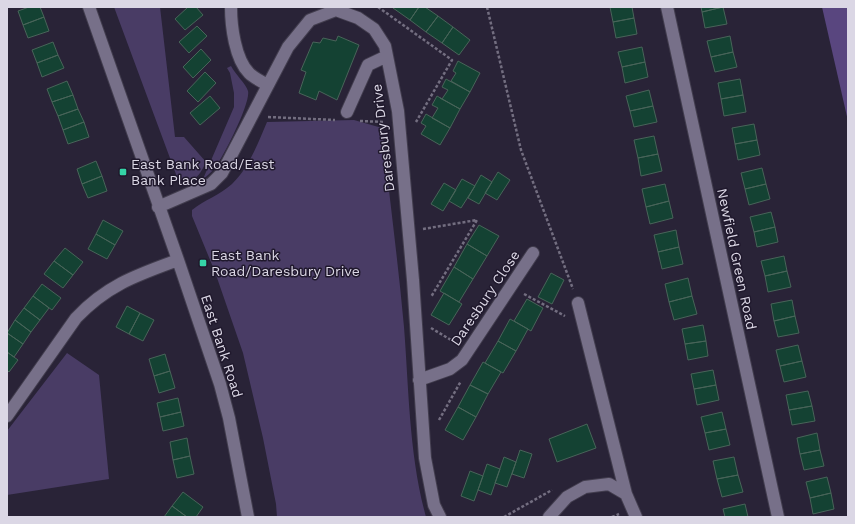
<svg xmlns="http://www.w3.org/2000/svg" width="855" height="524" viewBox="0 0 855 524" font-family="'Work Sans',sans-serif">
  <style>
    .green { fill: #493c65 }
    .forest { fill: #59467f }
    .building { fill: #144233; stroke: #486459 }
    .lines { fill: none; stroke-linecap: round; stroke-linejoin: round }
    .minor-casing { stroke: #423d4e; stroke-width: 14 }
    .path { stroke: #736e80; stroke-width: 2.5; stroke-dasharray: 3 2; stroke-linecap: butt }
    .minor { stroke: #777089; stroke-width: 12 }
    .poi-dot { fill: #35d4a7; stroke: #20192d; stroke-width: 1.5 }
    .labels { text-anchor: middle; dominant-baseline: central; stroke-width: 3; stroke-linejoin: round; paint-order: stroke }
    .street-label { font-size: 14px; fill: #dbd7e5; stroke: #20192d }
    .poi-label { font-size: 14px; fill: #dbd7e5; stroke: #20192d; text-anchor: start }
  </style>
  <rect width="100%" height="100%" fill="#292337"/>
  <path class="green" d="M114 7H160L175 137H184L206 162C200 175 193 187 177 177Z
    M231 66C235 74 246 84 248 91 251 102 224 156 216 166 212 172 208 175 203 179L234 107V93L230 73 227 68Z
    M354 120 382 128C389 194 398 261 404 327 409 391 409 455 426 517H277L276 504 263 438 243 353 215 272 192 216V210C204 200 220 195 232 184 249 168 258 143 267 122Z
    M67 353 99 375 109 479 7 495V431Z"/>
  <path class="forest" d="M822 7H848V121Z"/>
  <path class="building" d="M29 7H40L44 17 23 25 18 11Z
    M188 7H196L203 15 185 30 175 19Z
    M394 7H419L410 20 393 8Z
    M419 7H425L438 16 426 32 410 20Z
    M610 7H632L634 18 613 22Z
    M701 7H723L702 12Z
    M723 7 727 24 705 28 702 12Z
    M438 16 453 27 442 43 426 32Z
    M44 17 49 31 28 38 23 25Z
    M634 18 637 34 616 38 613 22Z
    M197 26 207 36 189 53 179 42Z
    M453 27 470 40 459 55 442 43Z
    M338 36 359 45 337 100 319 91 316 100 299 93 306 72 301 70 313 42 320 43 323 38 336 41Z
    M730 36 733 52 711 57 707 41Z
    M53 42 58 55 37 63 32 50Z
    M642 47 645 62 622 67 618 52Z
    M201 49 211 60 193 78 183 67Z
    M733 52 737 67 715 72 711 57Z
    M58 55 64 68 42 77 37 63Z
    M458 61 480 73 470 92 451 81 456 73 453 71Z
    M645 62 648 77 625 83 622 67Z
    M205 72 216 83 198 102 187 91Z
    M446 79 470 92 460 109 440 98 442 99 448 90 442 87Z
    M740 79 743 95 721 99 718 83Z
    M67 81 73 95 52 102 47 89Z
    M649 90 653 106 630 111 626 96Z
    M73 95 78 109 58 116 52 102Z
    M743 95 746 112 724 116 721 99Z
    M210 96 220 108 200 125 190 113Z
    M437 96 460 109 450 128 432 118 438 108 432 105Z
    M653 106 657 122 634 127 630 111Z
    M78 109 84 122 63 130 58 116Z
    M426 114 450 128 440 145 421 134 426 126 421 123Z
    M84 122 89 137 68 144 63 130Z
    M754 124 757 140 735 144 732 128Z
    M654 136 658 154 638 158 634 140Z
    M757 140 760 155 738 160 735 144Z
    M658 154 662 171 641 176 638 158Z
    M96 161 102 176 82 184 77 169Z
    M762 168 766 184 745 189 741 173Z
    M498 172 510 180 497 200 485 193Z
    M481 175 492 182 479 204 468 198Z
    M102 176 107 191 88 198 82 184Z
    M462 179 475 186 461 208 449 201Z
    M444 183 456 190 443 211 431 204Z
    M665 184 669 201 646 207 642 189Z
    M766 184 770 199 749 205 745 189Z
    M669 201 673 218 650 224 646 207Z
    M771 212 775 227 754 232 750 217Z
    M103 220 123 231 115 245 96 234Z
    M479 225 499 236 487 256 467 244Z
    M775 227 778 242 757 247 754 232Z
    M676 230 679 247 658 252 654 235Z
    M96 234 115 245 107 259 88 249Z
    M467 244 487 256 473 279 454 267Z
    M679 247 683 264 662 269 658 252Z
    M65 248 83 262 73 275 54 261Z
    M784 256 787 271 765 276 761 261Z
    M54 261 73 275 63 288 44 274Z
    M454 267 473 279 459 302 440 291Z
    M787 271 791 287 768 292 765 276Z
    M551 273 564 280 552 304 538 297Z
    M688 278 692 296 669 302 665 284Z
    M42 284 61 298 52 310 33 296Z
    M444 293 462 304 449 325 431 315Z
    M33 296 49 308 40 320 24 308Z
    M692 296 697 314 674 320 669 302Z
    M527 299 543 308 531 331 514 321Z
    M792 300 795 316 774 321 771 304Z
    M127 306 140 313 129 334 116 327Z
    M24 308 40 320 31 332 15 320Z
    M140 313 154 320 143 341 129 334Z
    M795 316 799 333 778 337 774 321Z
    M510 319 528 329 516 351 498 341Z
    M15 320 31 332 23 344 7 333Z
    M703 325 706 341 685 344 682 329Z
    M7 333 23 344 14 357 7 352Z
    M498 341 516 351 503 373 485 363Z
    M706 341 708 356 688 360 685 344Z
    M798 345 802 361 780 366 776 350Z
    M7 352 18 360 9 372 7 370Z
    M165 354 170 371 154 376 149 359Z
    M802 361 806 377 784 382 780 366Z
    M483 362 501 372 488 394 470 385Z
    M713 370 716 385 694 389 691 374Z
    M170 371 175 388 159 393 154 376Z
    M470 385 488 394 476 417 458 407Z
    M716 385 719 400 697 405 694 389Z
    M808 391 812 406 789 410 786 395Z
    M178 398 181 412 160 417 157 403Z
    M812 406 815 421 792 425 789 410Z
    M458 407 476 417 463 440 445 430Z
    M181 412 184 426 163 431 160 417Z
    M722 412 726 429 705 433 701 417Z
    M587 424 596 448 557 462 549 439Z
    M726 429 730 445 709 450 705 433Z
    M817 433 820 450 800 454 797 438Z
    M187 438 190 456 173 460 170 442Z
    M520 450 532 454 524 478 512 474Z
    M820 450 824 466 804 470 800 454Z
    M190 456 194 474 177 478 173 460Z
    M504 457 516 462 507 487 495 483Z
    M734 457 738 475 717 479 713 461Z
    M487 464 500 469 491 495 478 490Z
    M470 471 483 476 474 501 461 496Z
    M738 475 743 492 722 497 717 479Z
    M827 477 831 493 810 498 806 482Z
    M183 492 203 507 196 517H187L172 506Z
    M831 493 834 509 813 514 810 498Z
    M745 504 748 517H725L723 509Z
    M172 506 187 517H164Z"/>
  <g class="lines">
    <g class="minor-casing">
      <path id="minor" d="M89 7 178 260 220 384 229 418 248 517
        M231 7C231 26 235 59 249 73 254 78 262 82 268 85
        M667 7 778 517
        M347 112 368 65 387 56
        M158 207 211 184 222 173 288 47 310 20 336 10 358 18 374 29 385 46 398 111 413 280 425 458 434 505 440 517
        M578 303 626 494
        M419 380 450 369 462 360 533 253
        M7 416 76 318C107 285 137 275 178 260
        M549 517 567 497 585 487 609 484 626 494 636 517"/>
    </g>
    <path class="path" d="M378 7 452 60 416 122
      M487 7 521 150 573 289
      M268 117 335 120
      M360 121 385 122
      M423 229 477 220 431 297
      M524 294 565 316
      M431 328 456 343
      M439 420 461 381
      M504 517 552 490
      M612 517 619 514"/>
    <use href="#minor" class="minor"/>
  </g>
  <g class="poi-dot">
    <rect x="119" y="168" width="8" height="8" rx="2"/>
    <rect x="199" y="259" width="8" height="8" rx="2"/>
  </g>
  <g class="labels">
    <g class="street-label">
      <text transform="translate(383 138) rotate(-97)">Daresbury Drive</text>
      <text transform="translate(737 259) rotate(78)">Newfield Green Road</text>
      <text transform="translate(485 298) rotate(-56)">Daresbury Close</text>
      <text transform="translate(222 346) rotate(72)">East Bank Road</text>
    </g>
    <g class="poi-label">
      <text x="131" y="164">East Bank Road/East<tspan x="131" dy="16">Bank Place</tspan></text>
      <text x="211" y="255">East Bank<tspan x="211" dy="16">Road/Daresbury Drive</tspan></text>
    </g>
  </g>
  <rect width="855" height="524" fill="none" stroke="#dbd7e5" stroke-width="16"/>
</svg>
